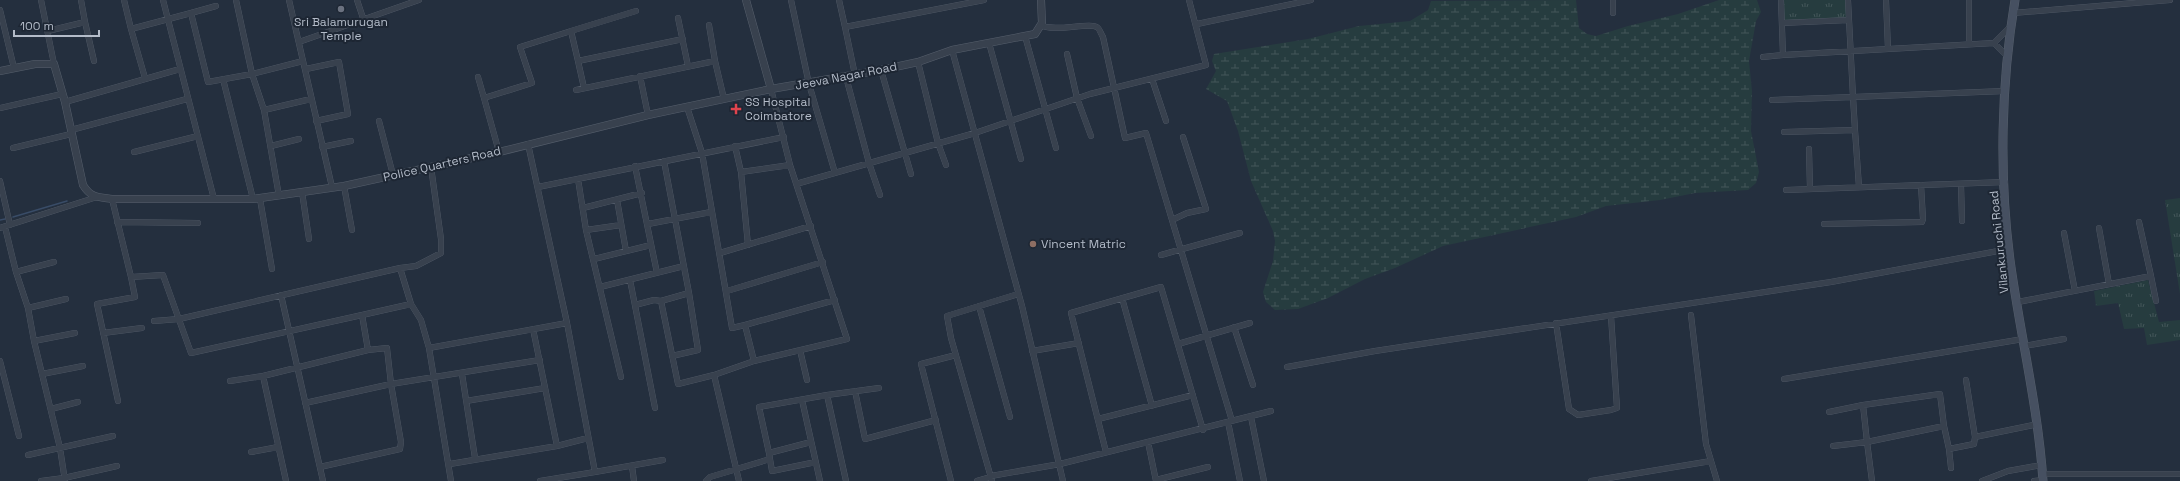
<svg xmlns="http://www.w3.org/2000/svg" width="2180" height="481" viewBox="0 0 2180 481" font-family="'Space Grotesk',sans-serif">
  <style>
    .grass { fill: url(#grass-tufts) }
    .wetland { fill: url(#wetland-marsh) }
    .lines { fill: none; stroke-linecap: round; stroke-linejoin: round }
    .stream { stroke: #394c67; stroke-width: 1.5 }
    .minor-casing { stroke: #565f6c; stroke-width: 6 }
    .tertiary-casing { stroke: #565f6c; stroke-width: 8 }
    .secondary-casing { stroke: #565f6c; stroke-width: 9 }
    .minor { stroke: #38414e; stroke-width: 5.5 }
    .tertiary { stroke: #38414e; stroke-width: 7 }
    .secondary { stroke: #465061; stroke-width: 8 }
    .worship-dot { fill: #6b7280; stroke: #1d2633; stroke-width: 1.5 }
    .health-dot { fill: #e0444e; stroke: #1d2633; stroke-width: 1.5 }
    .education-dot { fill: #8d6e63; stroke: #1d2633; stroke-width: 1.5 }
    .labels { text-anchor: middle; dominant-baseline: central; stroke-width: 4; stroke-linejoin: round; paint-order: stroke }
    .poi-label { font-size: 12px; fill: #b4bcc9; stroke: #1d2633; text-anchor: start }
    .street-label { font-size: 12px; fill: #b4bcc9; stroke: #1d2633 }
  </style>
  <defs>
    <pattern id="grass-tufts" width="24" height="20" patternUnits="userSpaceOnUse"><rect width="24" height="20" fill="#263c3f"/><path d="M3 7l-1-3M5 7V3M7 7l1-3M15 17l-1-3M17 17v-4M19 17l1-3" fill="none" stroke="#435659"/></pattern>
    <pattern id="wetland-marsh" width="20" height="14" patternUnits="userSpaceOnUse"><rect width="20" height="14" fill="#263c3f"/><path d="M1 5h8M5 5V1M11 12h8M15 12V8" fill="none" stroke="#435659"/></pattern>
  </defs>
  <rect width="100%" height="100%" fill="#242f3e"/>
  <path class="grass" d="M1783 0H1846V18L1783 21Z
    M2180 198V294L2165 200Z
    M2148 280 2159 322 2180 320V340L2147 345 2144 328 2124 329 2118 303 2096 306 2094 291Z"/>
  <path class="wetland" d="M1576 0 1579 28 1587 34 1596 36 1628 26 1678 14 1719 0H1757L1761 12 1756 21 1749 61 1752 91 1751 131 1759 172 1756 183 1748 190 1695 193 1660 200 1606 206 1576 217 1443 246 1395 268 1365 279 1328 298 1298 309 1275 310 1266 302 1263 292 1273 261 1275 241 1273 231 1251 181 1238 131 1227 101 1206 89 1216 71 1212 61 1214 54 1308 39 1359 26 1410 21 1428 10 1431 1Z"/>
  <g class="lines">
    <path class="stream" d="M13 217 67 201
      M0 220 5 219"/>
    <g class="minor-casing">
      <path id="minor" d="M41 0 54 64
        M81 0 85 22
        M124 0 131 29 191 13 208 82 252 74 303 61
        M163 0 214 199
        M236 0 252 74 264 110 279 196
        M289 0 332 187
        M357 0 364 21
        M791 0 809 84 835 173
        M839 0 845 27 984 0
        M1613 0V13
        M1781 0 1783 55 1994 43 2010 27
        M1848 0 1853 97 2005 91
        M1886 0 1888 49
        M1969 0V44
        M0 10 14 68
        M191 13 216 6
        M2013 13 2170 0
        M678 18 688 66
        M1782 23 1848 20
        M1197 24 1311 0
        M709 25 715 61
        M1040 25C1056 33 1091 21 1098 28 1100 30 1101 34 1103 37L1125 138 1146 133 1232 421
        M845 27 855 75
        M131 29 145 78
        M48 31 85 22 94 61
        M571 31 636 11
        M1025 36 1056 148
        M299 42 419 0
        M989 43 1021 159
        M1994 43 2008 57
        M952 50 1022 306 1063 481
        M1067 54 1077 98 1091 136
        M1763 57 1783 55
        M578 61 584 88
        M918 62 938 143 946 165
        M306 69 339 62 348 114 316 121
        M881 70 911 174
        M640 76 648 115
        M478 77 484 98
        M846 77 869 163 880 195
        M223 79 253 199
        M1152 79 1166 121
        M576 90 715 61 724 99
        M1772 100 1853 97 1855 130 1784 132
        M65 102 180 69
        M687 107 702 153 732 328 745 325 754 361 714 375 739 481
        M0 108 62 94
        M264 110 311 99
        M379 121 393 175
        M71 130 187 99
        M1855 130 1859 187
        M528 144 567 323 595 472 540 481
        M271 146 299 139
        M735 146 741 172 748 245
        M322 147 351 141
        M13 148 71 134
        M1809 149 1810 189
        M134 152 198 136
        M499 152 484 98 532 83 520 47 571 31 578 61 683 39
        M664 161 689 293 661 301 678 384 714 375
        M635 166 657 273
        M741 172 790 165
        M578 179 586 230 621 377
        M0 181 10 225
        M796 184 975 133 1090 94 1206 65 1189 0
        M1961 184 1962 221
        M344 186 352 230
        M538 187 784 137
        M1786 190 2005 182
        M302 192 309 239
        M112 199 131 277 163 275 191 353 362 315 368 350 387 348 391 384 540 360
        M260 199 272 269
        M617 200 626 251
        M583 208 642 193
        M1172 220 1187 213 1206 209 1183 137
        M117 222 198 223
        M648 224 711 212
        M1824 224 1922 222 1923 219 1921 185
        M5 227 16 272 28 308 34 341 60 448 65 481
        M0 228 97 197
        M2099 228 2109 284
        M586 230 621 225
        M2064 233 2075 291
        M720 253 811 226
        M1161 255 1240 233
        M594 259 651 245
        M400 268 416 266 441 253V239L431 167
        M16 272 54 262
        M2151 276 2156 301
        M630 280 655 408
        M600 287 684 266
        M727 291 823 262
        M281 295 323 481
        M1122 298 1152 406
        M2018 302 2151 276 2139 222
        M635 305 654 300 661 301
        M979 306 1010 417
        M28 308 66 299
        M362 315 411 304
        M1691 315 1706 444 1717 481
        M154 321 179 319 400 268 411 304 421 320 429 348
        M1556 323 1569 409 1578 415 1611 410 1617 408 1611 316
        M745 325 835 300
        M1234 327 1253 385
        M103 333 142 328
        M34 341 75 333
        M1178 344 1250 323
        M2024 346 2064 339
        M800 350 807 380
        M1032 351 1079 343
        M672 356 698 350 689 293
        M0 361 19 436
        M754 361 847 339 790 165 771 89
        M1287 367 1375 351 1831 282 2009 249
        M42 374 83 366
        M462 374 475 458
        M1784 379 2023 339
        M1966 380 1975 437
        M230 381 263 376
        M855 391 865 439 936 420
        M827 395 846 481
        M802 400 820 481
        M118 401 97 304 135 297 131 277
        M466 401 545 388
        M305 403 391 384 401 442 400 449 320 467
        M51 409 78 402
        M1829 412 1863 405
        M1251 417 1264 481
        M1098 419 1193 395
        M1228 422 1240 481
        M1944 426 1940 394 1863 405 1867 442 1944 426 1949 449 1974 444 1975 437 2038 424
        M811 442 769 453 772 471 816 462
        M1148 442 1156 481
        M557 446 588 438
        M1833 446 1867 442 1872 481
        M1949 449 1951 468
        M251 452 278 447
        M1106 452 1071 313 1161 287 1203 430
        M769 453 759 407 827 395 879 388
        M28 455 113 436
        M450 464 557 446 533 329
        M632 466 634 481
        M595 472 663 460
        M2042 474H2180
        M991 476 1060 464 1271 411
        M1156 480 1208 467
        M41 481 64 478 117 466
        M286 481 263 376 368 350
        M451 481 429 348 567 323
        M706 481 710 477 770 459
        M951 481 921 364 956 355
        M977 481 991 477
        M992 481 951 338 947 316 1018 294
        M1591 481 1711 461
        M1982 481 2008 471 2042 465
        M2034 481 2043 480"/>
    </g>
    <g class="tertiary-casing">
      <path id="tertiary" d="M746 0 771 89
        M0 71 35 64H54L65 102 83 185C91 198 98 197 112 199H253L344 186 499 152 648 115 771 89 881 70 918 62 952 50 1035 34 1042 23 1041 0"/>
    </g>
    <g class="secondary-casing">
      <path id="secondary" d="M2015 0C2001 83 1999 176 2010 260 2020 334 2038 406 2043 481"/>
    </g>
    <use href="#minor" class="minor"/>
    <use href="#tertiary" class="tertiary"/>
    <use href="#secondary" class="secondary"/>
  </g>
  <circle class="worship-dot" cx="341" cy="9" r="4"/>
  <path class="health-dot" d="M734 103h4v4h4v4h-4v4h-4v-4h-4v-4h4z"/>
  <circle class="education-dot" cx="1033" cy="244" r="4"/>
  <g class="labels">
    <g class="poi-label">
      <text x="341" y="22" text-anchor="middle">Sri Balamurugan<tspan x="341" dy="14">Temple</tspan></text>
      <text x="745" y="102">SS Hospital<tspan x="745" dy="14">Coimbatore</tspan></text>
      <text x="1041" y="244">Vincent Matric</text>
    </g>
    <g class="street-label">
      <text transform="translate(846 76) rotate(-11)">Jeeva Nagar Road</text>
      <text transform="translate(442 164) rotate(-13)">Police Quarters Road</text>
      <text transform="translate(1999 242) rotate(-96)">Vilankuruchi Road</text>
    </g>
  </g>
  <path d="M14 30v6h85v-6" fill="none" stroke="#b4bcc9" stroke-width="2"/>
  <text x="20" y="30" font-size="12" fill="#b4bcc9" stroke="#1d2633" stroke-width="3" paint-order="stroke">100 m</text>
</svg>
